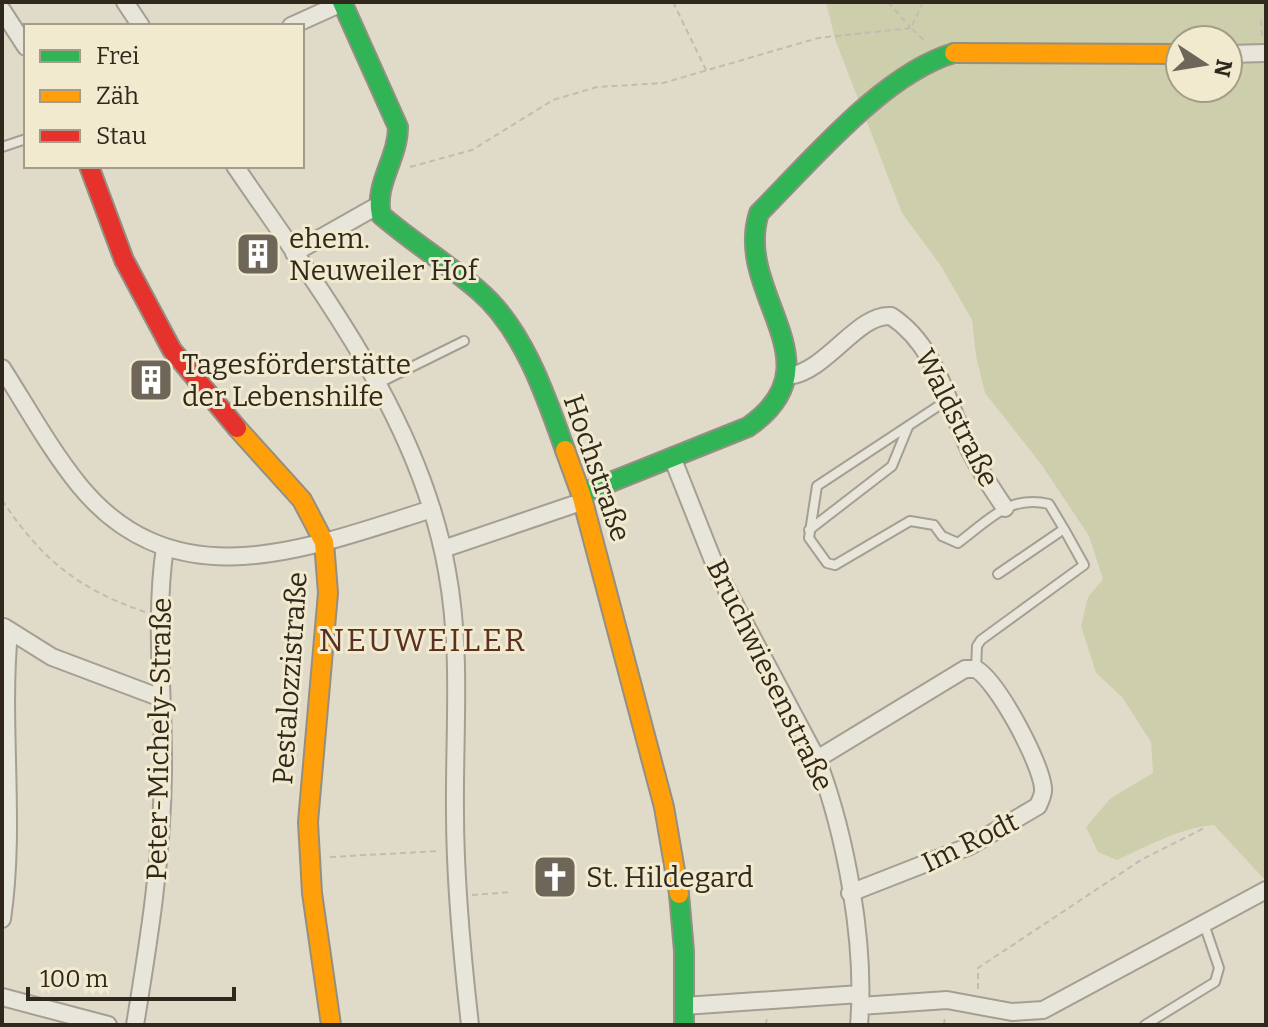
<svg xmlns="http://www.w3.org/2000/svg" width="1268" height="1027" viewBox="0 0 1268 1027" font-family="Bitter,serif">
  <style>
    .green { fill: #cdcfac; fill-rule: evenodd }
    .lines { fill: none; stroke-linecap: round; stroke-linejoin: round }
    .lane-casing { stroke: #a59f93; stroke-width: 12 }
    .street-casing { stroke: #a59f93; stroke-width: 20 }
    .fast-casing { stroke: #948f83; stroke-width: 22 }
    .slow-casing { stroke: #948f83; stroke-width: 22 }
    .jam-casing { stroke: #948f83; stroke-width: 22 }
    .path { stroke: #c0bcb2; stroke-width: 2; stroke-dasharray: 6 4; stroke-linecap: butt }
    .lane { stroke: #e8e5da; stroke-width: 8 }
    .street { stroke: #e8e5da; stroke-width: 16 }
    .fast { stroke: #30b455; stroke-width: 18 }
    .slow { stroke: #ff9f0a; stroke-width: 18 }
    .jam { stroke: #e5322d; stroke-width: 18 }
    .labels { text-anchor: middle; dominant-baseline: central; stroke-width: 6; stroke-linejoin: round; paint-order: stroke }
    .poi-label { font-size: 28px; fill: #31281d; stroke: #f1eacf; text-anchor: start }
    .street-label { font-size: 28px; fill: #31281d; stroke: #f1eacf }
    .quarter-label { font-size: 32px; letter-spacing: 2px; fill: #5a3020; stroke: #f1eacf }
  </style>
  <rect width="100%" height="100%" fill="#e0dbc9"/>
  <path class="green" d="M826 2H1266V877L1263 878 1214 825C1179 828 1148 846 1117 860L1098 852 1086 827 1111 798 1153 773 1151 742 1122 697 1096 673 1081 626 1088 597 1103 579 1089 536 1041 464 985 393 976 356 972 320 941 266 902 213 835 39ZM1180 40H1228V88H1180Z"/>
  <g class="lines">
    <g class="lane-casing">
      <path id="lane" d="M2 147 26 139
        M379 383 464 341
        M949 399 817 486 809 538 827 563 835 565 910 521 934 525 942 536 958 543C988 521 1009 494 1049 504L1064 529 998 574
        M809 530 892 466 908 427
        M976 669 977 646 981 640 1084 565 1064 529
        M1145 1025 1215 982 1219 968 1204 924"/>
    </g>
    <g class="street-casing">
      <path id="street" d="M125 2 141 26
        M2 10 26 47
        M291 26 342 3
        M1228 54 1266 53
        M235 166C321 292 420 418 447 571 462 652 454 732 455 813 455 883 462 955 470 1025
        M294 253 377 206
        M2 368C27 407 50 449 79 485 176 604 310 547 432 509
        M789 376C827 371 858 313 891 316 937 346 947 403 969 449 979 469 992 489 1005 508
        M672 457 718 573 817 759C846 835 866 944 859 1025
        M443 549 584 501
        M4 627 52 657 161 698
        M817 759 965 669H976C998 682 1041 763 1043 788 1044 794 1040 801 1038 806L970 846 850 893
        M2 919C16 825 0 725 9 632
        M2 997 108 1025
        M684 1006 860 994
        M860 1006 947 1000 1012 1012 1043 1010 1266 890
        M135 1025C149 940 162 858 163 772 164 697 154 621 165 547"/>
    </g>
    <g class="fast-casing">
      <path id="fast" d="M342 2 398 127C398 159 374 184 381 215 412 242 447 263 478 290 523 328 546 396 565 450
        M581 494 748 427C841 363 733 294 759 213 810 162 884 73 954 53
        M679 894 684 951V1025"/>
    </g>
    <g class="slow-casing">
      <path id="slow" d="M954 53 1180 54
        M237 428 302 500 324 542 328 593 308 822 312 893 331 1025
        M565 450 581 494 664 807 679 894"/>
    </g>
    <g class="jam-casing">
      <path id="jam" d="M89 166 124 260 172 350 237 428"/>
    </g>
    <path class="path" d="M673 2 707 72
      M888 2 910 27
      M923 2 911 28 927 43
      M1262 36 1261 21 1266 16
      M410 167 472 150 553 100 597 87 663 83 818 38 911 28
      M2 500C41 559 78 589 145 612
      M330 857 440 851
      M472 895 512 892
      M978 989V968L1141 860 1204 828
      M766 1025 767 1015
      M944 1025 945 1017"/>
    <use href="#lane" class="lane"/>
    <use href="#street" class="street"/>
    <use href="#fast" class="fast"/>
    <use href="#slow" class="slow"/>
    <use href="#jam" class="jam"/>
  </g>
  <defs>
    <g id="building-square" transform="scale(2.3)"><rect x="-9" y="-9" width="18" height="18" rx="4" fill="#6e6759" stroke="#f1eacf"/><path d="M-4-6H4V6H1V3H-1V6H-4ZM-2.5-4.3h1.7v1.8h-1.7ZM.8-4.3h1.7v1.8H.8ZM-2.5-1h1.7V.8h-1.7ZM.8-1h1.7V.8H.8Z" fill="#fff"/></g>
    <g id="church-square" transform="scale(2.3)"><rect x="-9" y="-9" width="18" height="18" rx="4" fill="#6e6759" stroke="#f1eacf"/><path d="M-1.2-6h2.4v3.5h3.3v2.4h-3.3V6h-2.4V-.1h-3.3v-2.4h3.3Z" fill="#fff"/></g>
  </defs>
  <g fill-rule="evenodd">
    <use href="#building-square" x="258" y="254"/>
    <use href="#building-square" x="151" y="380"/>
    <use href="#church-square" x="555" y="877"/>
  </g>
  <g class="labels">
    <g class="poi-label">
      <text x="289" y="238">ehem.<tspan x="289" dy="32">Neuweiler Hof</tspan></text>
      <text x="182" y="364">Tagesförderstätte<tspan x="182" dy="32">der Lebenshilfe</tspan></text>
      <text x="586" y="877">St. Hildegard</text>
    </g>
    <g class="street-label">
      <text transform="translate(957 418) rotate(63)">Waldstraße</text>
      <text transform="translate(597 468) rotate(71)">Hochstraße</text>
      <text transform="translate(770 675) rotate(64)">Bruchwiesenstraße</text>
      <text transform="translate(290 678) rotate(-86)">Pestalozzistraße</text>
      <text transform="translate(159 739) rotate(-89)">Peter-Michely-Straße</text>
      <text transform="translate(970 842) rotate(-26)">Im Rodt</text>
    </g>
    <g class="quarter-label">
      <text x="423" y="640">NEUWEILER</text>
    </g>
  </g>
  <rect width="1268" height="1027" fill="none" stroke="#31281d" stroke-width="8"/>
  <rect x="24" y="24" width="280" height="144" fill="#f1eacf" stroke="#a49c88" stroke-width="2"/>
  <rect x="40" y="50" width="40" height="12" fill="#30b455" stroke="#a49c88" stroke-width="2"/>
  <text x="96" y="64" font-size="24" fill="#31281d">Frei</text>
  <rect x="40" y="90" width="40" height="12" fill="#ff9f0a" stroke="#a49c88" stroke-width="2"/>
  <text x="96" y="104" font-size="24" fill="#31281d">Zäh</text>
  <rect x="40" y="130" width="40" height="12" fill="#e5322d" stroke="#a49c88" stroke-width="2"/>
  <text x="96" y="144" font-size="24" fill="#31281d">Stau</text>
  <g transform="translate(1204 64) rotate(102)"><circle r="38" fill="#f1eacf" stroke="#a49c88" stroke-width="2"/>
  <path d="M0-6L14 30L0 20L-14 30Z" fill="#6e6759"/>
  <text y="-12" font-size="22" font-weight="bold" text-anchor="middle" fill="#31281d">N</text>
  </g>
  <path d="M28 987v12h206v-12" fill="none" stroke="#31281d" stroke-width="4"/>
  <text x="40" y="987" font-size="24" fill="#31281d" stroke="#f1eacf" stroke-width="6" paint-order="stroke">100 m</text>
</svg>
